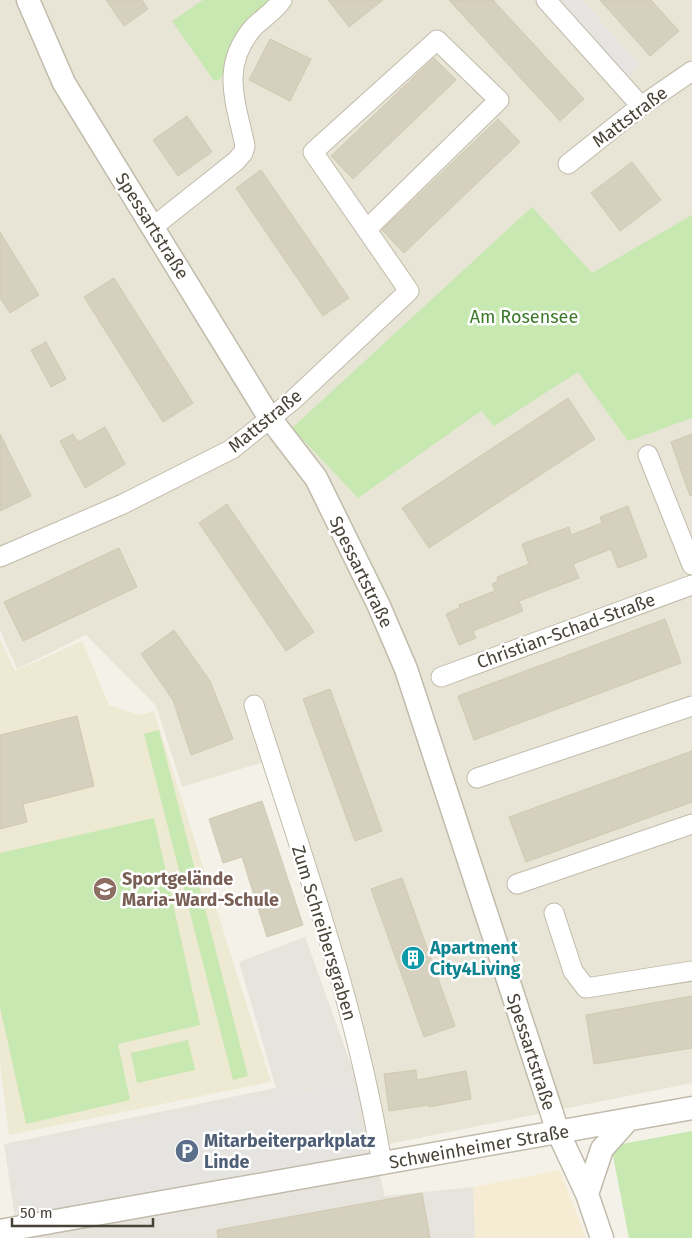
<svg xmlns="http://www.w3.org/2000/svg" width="692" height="1238" viewBox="0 0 692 1238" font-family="'Fira Sans',sans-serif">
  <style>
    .residential { fill: #e8e5d6 }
    .commercial { fill: #f6ecd4 }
    .industrial { fill: #e6e4dd }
    .education { fill: #ede9d2 }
    .green { fill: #c7e8b1 }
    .parking { fill: #e5e4e0 }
    .building { fill: #d6d0be; stroke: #d0c9b1 }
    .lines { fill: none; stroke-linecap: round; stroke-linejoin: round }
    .minor-casing { stroke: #c0bbab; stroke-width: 21 }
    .tertiary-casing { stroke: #c0bbab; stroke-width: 25 }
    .minor { stroke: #fff; stroke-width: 19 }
    .tertiary { stroke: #fff; stroke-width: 22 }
    .labels { text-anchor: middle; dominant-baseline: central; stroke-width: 5; stroke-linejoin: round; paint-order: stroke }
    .street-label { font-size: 18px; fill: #474337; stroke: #fff }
    .park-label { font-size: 18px; fill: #3c7a2a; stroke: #fff }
    .education-label { font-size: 18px; font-weight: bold; fill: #785e54; stroke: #fff; text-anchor: start }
    .culture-label { font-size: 18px; font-weight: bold; fill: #0d838f; stroke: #fff; text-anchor: start }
    .service-label { font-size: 18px; font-weight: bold; fill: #4e5e75; stroke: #fff; text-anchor: start }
  </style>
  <rect width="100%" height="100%" fill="#f4f2e8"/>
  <path class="residential" d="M0 0H692V1083L389 1144 280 757 182 787 156 706 86 635 17 669 0 630Z"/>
  <path class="commercial" d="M560 1170 586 1238H475L473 1187Z"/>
  <path class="industrial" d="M305 937 354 1073 385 1196 473 1187 475 1238H18L4 1144 276 1088 239 962Z"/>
  <path class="education" d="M0 639 15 671 82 641 109 705 139 715 154 711 271 1082 9 1135 0 1063Z"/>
  <path class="green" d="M203 0H271L220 79 214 81 172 21Z
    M532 207 592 273 692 215V418L628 441 578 372 494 426 481 411 358 498 292 428Z
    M159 730 248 1076 233 1080 144 734Z
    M154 818 200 1025 118 1044 130 1100 26 1124 0 1007V853Z
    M188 1040 195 1070 137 1083 131 1053Z
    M692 1131V1238H629L611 1146Z"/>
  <path class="parking" d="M559 0H582L640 65 628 76Z
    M350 1084 364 1153 24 1218 10 1149Z"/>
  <path class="building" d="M106 0H142L148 9 124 26Z
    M328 0H383L349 27Z
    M449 0H493L584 99 560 121Z
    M600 0H651L679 31 650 56Z
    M270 39 311 59 290 101 249 80Z
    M434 58 456 80 353 179 331 156Z
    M187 116 212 152 178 176 153 140Z
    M498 119 520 142 404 253 382 230Z
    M632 162 661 200 620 231 591 193Z
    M261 170 349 298 323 316 236 188Z
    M0 232 39 295 10 313 0 298Z
    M114 278 193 403 163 422 84 297Z
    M46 342 66 379 51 387 31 350Z
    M568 398 595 439 429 548 402 508Z
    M105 427 125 464 85 488 60 441 73 434 78 442Z
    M0 434 31 496 0 511Z
    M692 434V495L690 496 671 442Z
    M227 504 314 632 286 651 199 523Z
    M628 506 647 557 618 568 611 549 573 564 579 578 519 601 523 611 473 631 476 638 459 645 446 614 460 608 459 605 495 591 492 584 498 581 497 577 529 564 522 544 569 527 571 535 602 523 600 517Z
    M119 548 137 587 23 641 4 602Z
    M665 619 681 663 474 740 458 696Z
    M174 630 210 681 233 739 191 755 173 700 141 654Z
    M330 689 382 831 355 841 303 699Z
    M77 716 94 786 23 804 27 822 0 829V735Z
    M692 751V802L526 862 509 817Z
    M262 801 303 925 267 937 242 857 223 863 209 819Z
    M402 878 455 1026 424 1037 371 889Z
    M692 996V1048L594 1064 586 1015Z
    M416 1070 417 1080 466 1071 471 1099 429 1107 428 1105 389 1111 384 1074Z
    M422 1193 430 1238H218L217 1230Z"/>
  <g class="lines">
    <g class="minor-casing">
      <path id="minor" d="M546 0 641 106
        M568 164 641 106 692 71
        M153 227 236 161 243 153 245 146C236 102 220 68 252 29 261 19 274 12 282 0
        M648 455 692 565
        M0 557 123 504 232 449 293 400 409 291 313 152 437 40 499 100 367 229
        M441 677 692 585
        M254 705C302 856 357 1007 382 1164
        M477 778 692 706
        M517 884 692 824
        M554 913 573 971 586 988 692 971"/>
    </g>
    <g class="tertiary-casing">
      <path id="tertiary" d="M28 0 64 83 269 417 316 478 379 606 406 669 558 1132 587 1194 602 1238
        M587 1194 602 1149 628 1120
        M0 1231 692 1108"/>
    </g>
    <use href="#minor" class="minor"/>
    <use href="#tertiary" class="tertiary"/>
  </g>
  <defs>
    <g id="school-disc" transform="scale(1.25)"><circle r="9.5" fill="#8d6e63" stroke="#fff"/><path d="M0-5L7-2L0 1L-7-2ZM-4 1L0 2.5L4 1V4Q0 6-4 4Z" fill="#fff"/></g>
    <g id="building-disc" transform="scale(1.25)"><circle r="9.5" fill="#0f9aa8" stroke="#fff"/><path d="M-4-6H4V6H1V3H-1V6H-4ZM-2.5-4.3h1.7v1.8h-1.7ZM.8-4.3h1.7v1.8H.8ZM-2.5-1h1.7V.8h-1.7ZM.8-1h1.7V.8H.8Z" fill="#fff"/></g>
    <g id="parking-disc" transform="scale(1.25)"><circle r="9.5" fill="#5c6f8a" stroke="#fff"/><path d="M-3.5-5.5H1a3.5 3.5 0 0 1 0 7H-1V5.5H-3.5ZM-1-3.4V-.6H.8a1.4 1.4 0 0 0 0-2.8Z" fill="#fff"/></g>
  </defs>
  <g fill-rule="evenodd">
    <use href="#school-disc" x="105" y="889"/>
    <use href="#building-disc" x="413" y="958"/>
    <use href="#parking-disc" x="187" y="1151"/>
  </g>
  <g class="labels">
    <g class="street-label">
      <text transform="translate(630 117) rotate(-37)">Mattstraße</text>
      <text transform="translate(152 226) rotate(58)">Spessartstraße</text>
      <text transform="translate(265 421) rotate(-39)">Mattstraße</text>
      <text transform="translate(361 572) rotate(64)">Spessartstraße</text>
      <text transform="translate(566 631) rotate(-20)">Christian-Schad-Straße</text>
      <text transform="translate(324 933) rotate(73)">Zum Schreibersgraben</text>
      <text transform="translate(531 1052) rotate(72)">Spessartstraße</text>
      <text transform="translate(479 1147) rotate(-10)">Schweinheimer Straße</text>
    </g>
    <g class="park-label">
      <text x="524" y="317">Am Rosensee</text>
    </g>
    <g class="education-label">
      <text x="122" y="879">Sportgelände<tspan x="122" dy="21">Maria-Ward-Schule</tspan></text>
    </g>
    <g class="culture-label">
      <text x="430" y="948">Apartment<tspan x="430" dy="21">City4Living</tspan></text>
    </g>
    <g class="service-label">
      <text x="204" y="1141">Mitarbeiterparkplatz<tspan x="204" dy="21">Linde</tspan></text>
    </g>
  </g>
  <path d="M12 1218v8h141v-8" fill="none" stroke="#474337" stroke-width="2.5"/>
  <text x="20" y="1218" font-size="15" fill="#474337" stroke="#ffffff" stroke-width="4" paint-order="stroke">50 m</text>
</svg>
